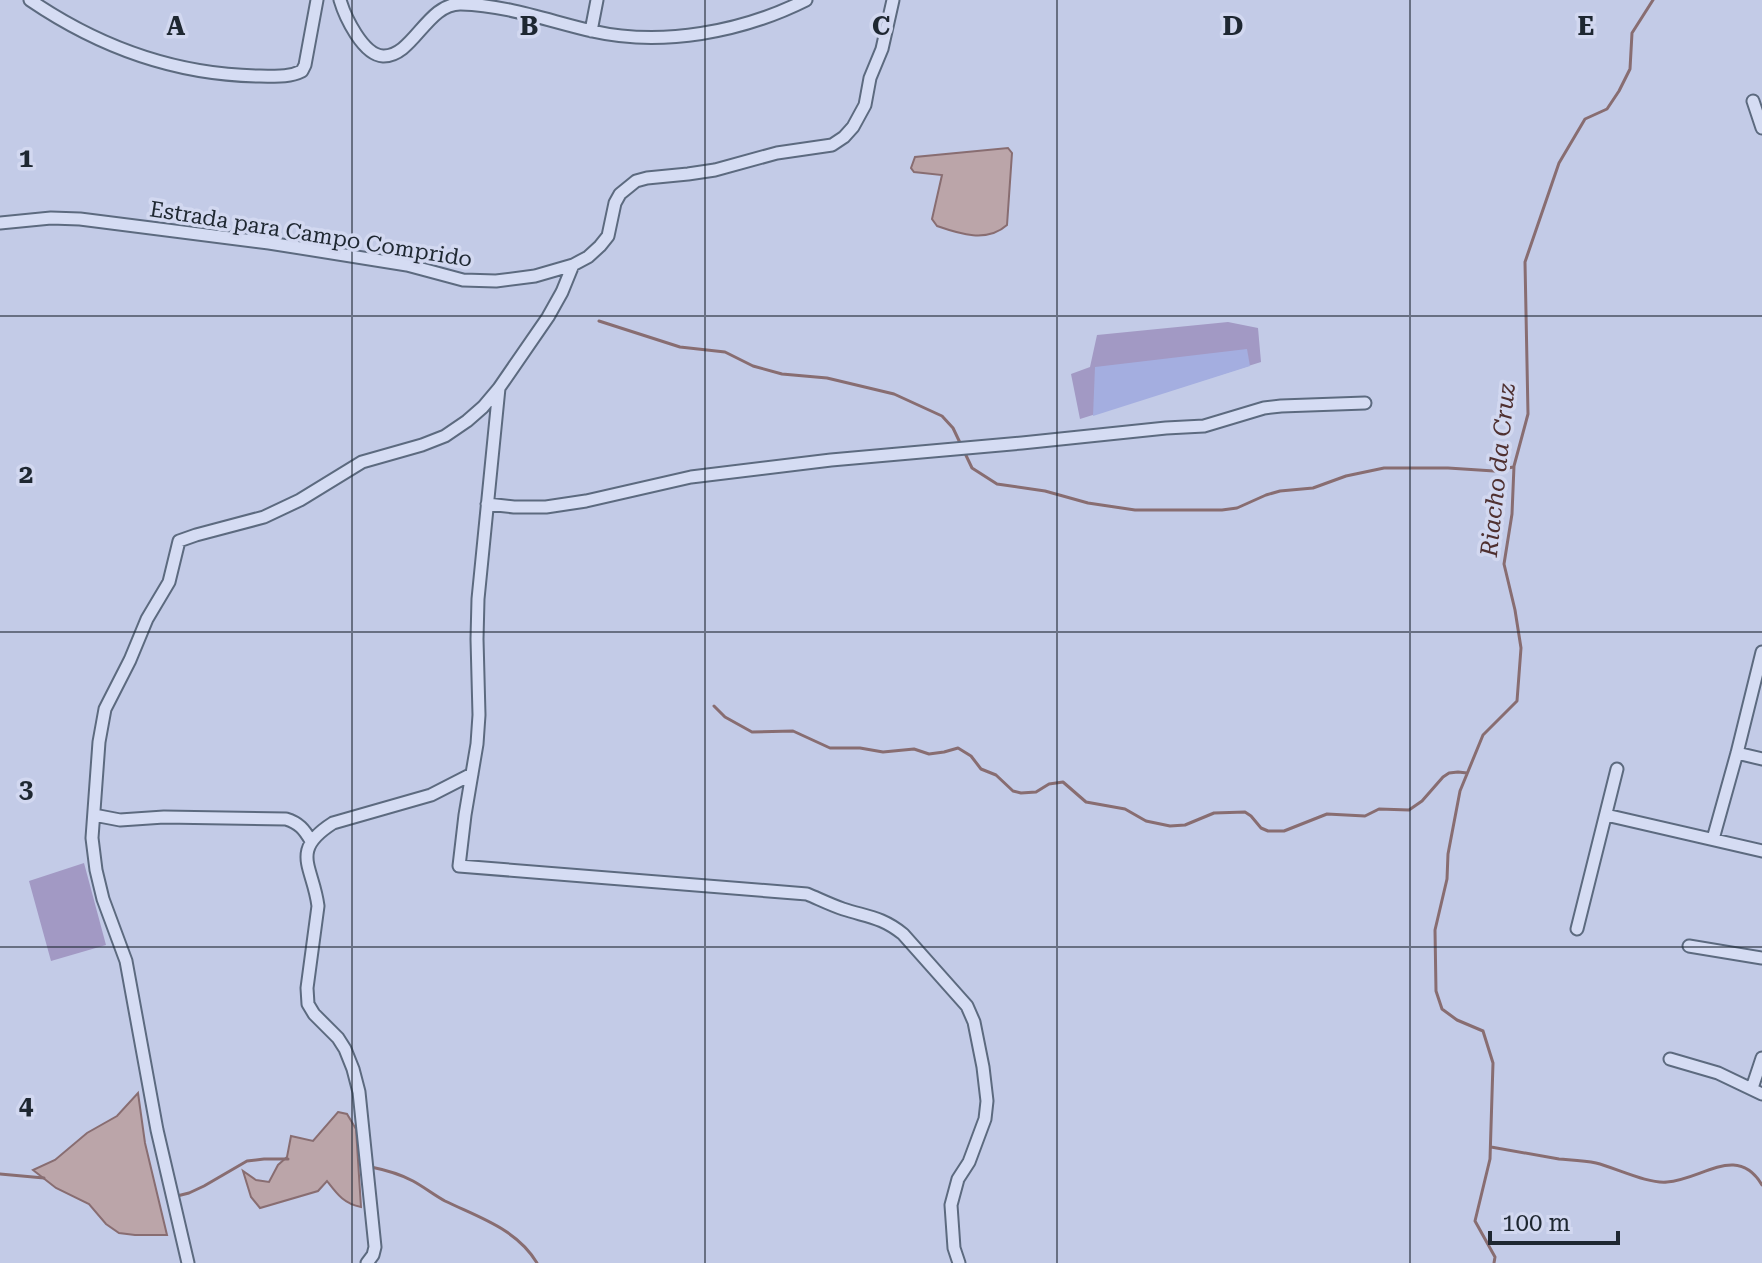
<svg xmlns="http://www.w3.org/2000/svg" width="1762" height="1263" viewBox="0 0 1762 1263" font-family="'Roboto Serif',serif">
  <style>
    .green { fill: #a299c4 }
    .sand { fill: #a4aee0 }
    .water { fill: #bba5a9; stroke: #886d71; stroke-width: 2 }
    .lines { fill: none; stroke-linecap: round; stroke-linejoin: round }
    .stream { stroke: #886d71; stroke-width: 3 }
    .minor-casing { stroke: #5c6a7f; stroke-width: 15 }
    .minor { stroke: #d5dcf3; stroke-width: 11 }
    .grid { fill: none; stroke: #1e2731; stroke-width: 2; stroke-opacity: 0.55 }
    .labels { text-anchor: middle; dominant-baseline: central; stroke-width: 7; stroke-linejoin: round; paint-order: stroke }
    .street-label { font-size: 22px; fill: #1e2731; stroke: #d2d8f0 }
    .water-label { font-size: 24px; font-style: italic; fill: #4f3030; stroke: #d2d8f0 }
    .grid-label { font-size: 26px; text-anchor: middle; font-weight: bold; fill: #1e2731; stroke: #d2d8f0; stroke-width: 7; stroke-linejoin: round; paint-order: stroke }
  </style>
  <rect width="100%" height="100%" fill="#c3cbe7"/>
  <path class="green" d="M1228 322 1258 328 1261 362 1080 419 1071 374 1090 367 1097 335Z
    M84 863 106 945 51 961 29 881Z"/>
  <path class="sand" d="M1247 349 1250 366 1093 416 1095 367Z"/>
  <path class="water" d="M1008 148 1012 153 1007 225C987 243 960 234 937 226L932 219 942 175 914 172 911 168 915 157Z
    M138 1093 145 1143 167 1235H135L119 1233 106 1224 89 1204 56 1188 33 1170 55 1160 87 1133 117 1116Z
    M338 1112 347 1114 356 1129 361 1207C344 1204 337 1194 327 1181L318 1191 260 1208 251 1197 243 1171 256 1180 269 1182 278 1165 287 1157 291 1136 313 1141Z"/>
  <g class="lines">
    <path class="stream" d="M599 321 680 347 725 352 753 366 782 374 827 378 894 394 942 416 953 428 972 468 997 484 1045 491 1088 503 1135 510H1222L1237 508 1266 495 1280 491 1313 488 1346 476 1384 468H1448L1494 471 1513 467
      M714 706 725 717 752 732 793 731 830 748H860L883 752 914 749 929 754 944 752 958 748 971 756 981 769 996 775 1013 791 1021 793 1036 792 1049 784 1063 782 1086 802 1125 809 1146 821 1170 826 1185 825 1214 813 1245 812 1251 816 1261 828 1268 831H1284L1327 814 1365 816 1379 809 1409 810 1422 801 1443 777 1449 773 1458 772 1467 773
      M1491 1147C1513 1151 1536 1155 1559 1159 1571 1160 1584 1160 1596 1163 1616 1168 1648 1184 1667 1182 1702 1180 1737 1143 1762 1185
      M371 1167C386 1170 400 1174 413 1181 424 1187 434 1195 445 1201 478 1217 517 1229 537 1263
      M0 1174 44 1178
      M177 1196 189 1193 204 1186 247 1161 264 1159H288
      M1494 1263 1495 1257 1475 1221 1490 1159 1493 1063 1483 1031 1457 1020 1442 1009 1436 991 1435 930 1447 879 1448 854 1460 791 1483 735 1517 701 1521 648 1515 610 1504 564 1512 514 1514 466 1528 414 1525 262 1559 163 1585 119 1607 109 1619 91 1630 69 1632 33 1653 0"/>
    <g class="minor-casing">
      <path id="minor" d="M30 0C99 47 175 75 260 76 274 76 288 78 302 71L305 65 317 0
        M340 0C345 17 363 55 383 56 413 57 427 3 461 4 506 5 549 21 592 31 662 47 742 32 806 0
        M591 31 597 0
        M1753 101 1762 128
        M0 223 51 218 80 219 269 243 407 265 463 280 496 281 535 276 573 265 588 257 600 246 608 236 615 203 620 194 636 181 647 178 688 174 715 170 777 153 832 145 844 137 853 127 865 105 870 78 882 49 893 0
        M573 265 562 292 548 317 499 388 478 599 477 639 479 715 477 744 465 815 459 866 807 894C819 899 831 905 843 909 868 917 882 917 903 934L967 1006 974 1022 983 1067 987 1101 985 1119 969 1162 958 1179 951 1205 954 1248 959 1263
        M487 504 514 507H546L586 501 691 477 831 460 1022 443 1166 428 1204 426 1264 408 1281 406 1365 403
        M1737 753 1762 759
        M94 815 120 820 164 817 286 819C299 823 304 829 311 841
        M1606 815 1762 851
        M1713 839 1737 753 1762 652
        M1577 929 1617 769
        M1689 946 1762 958
        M1670 1059 1718 1073 1762 1094
        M1752 1088 1762 1058
        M188 1263 157 1130 126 961 103 899 96 870 92 838 99 742 105 709 130 660 147 619 169 582 179 541 196 535 264 517 300 500 362 462 422 445 445 436 467 421 483 407 499 388
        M367 1263 373 1255 375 1247 359 1092 353 1069 345 1049 338 1038 314 1014 308 1004 307 988 318 906C313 866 289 851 333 823L431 795 472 774"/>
    </g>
    <use href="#minor" class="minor"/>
  </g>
  <path class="grid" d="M352 0V1263M705 0V1263M1057 0V1263M1410 0V1263M0 316H1762M0 632H1762M0 947H1762"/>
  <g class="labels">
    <g class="street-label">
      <text transform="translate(311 234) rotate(9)">Estrada para Campo Comprido</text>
    </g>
    <g class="water-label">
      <text transform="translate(1498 470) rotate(-84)">Riacho da Cruz</text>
    </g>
  </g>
  <g class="grid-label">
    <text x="176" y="35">A</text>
    <text x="529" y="35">B</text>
    <text x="881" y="35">C</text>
    <text x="1233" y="35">D</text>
    <text x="1586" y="35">E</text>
    <text x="26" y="167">1</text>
    <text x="26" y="483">2</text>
    <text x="26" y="798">3</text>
    <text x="26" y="1114">4</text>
  </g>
  <path d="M1490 1231v12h128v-12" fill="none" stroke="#1e2731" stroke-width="4"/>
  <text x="1502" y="1231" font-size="24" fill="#1e2731" stroke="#d2d8f0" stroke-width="6" paint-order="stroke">100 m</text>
</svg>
